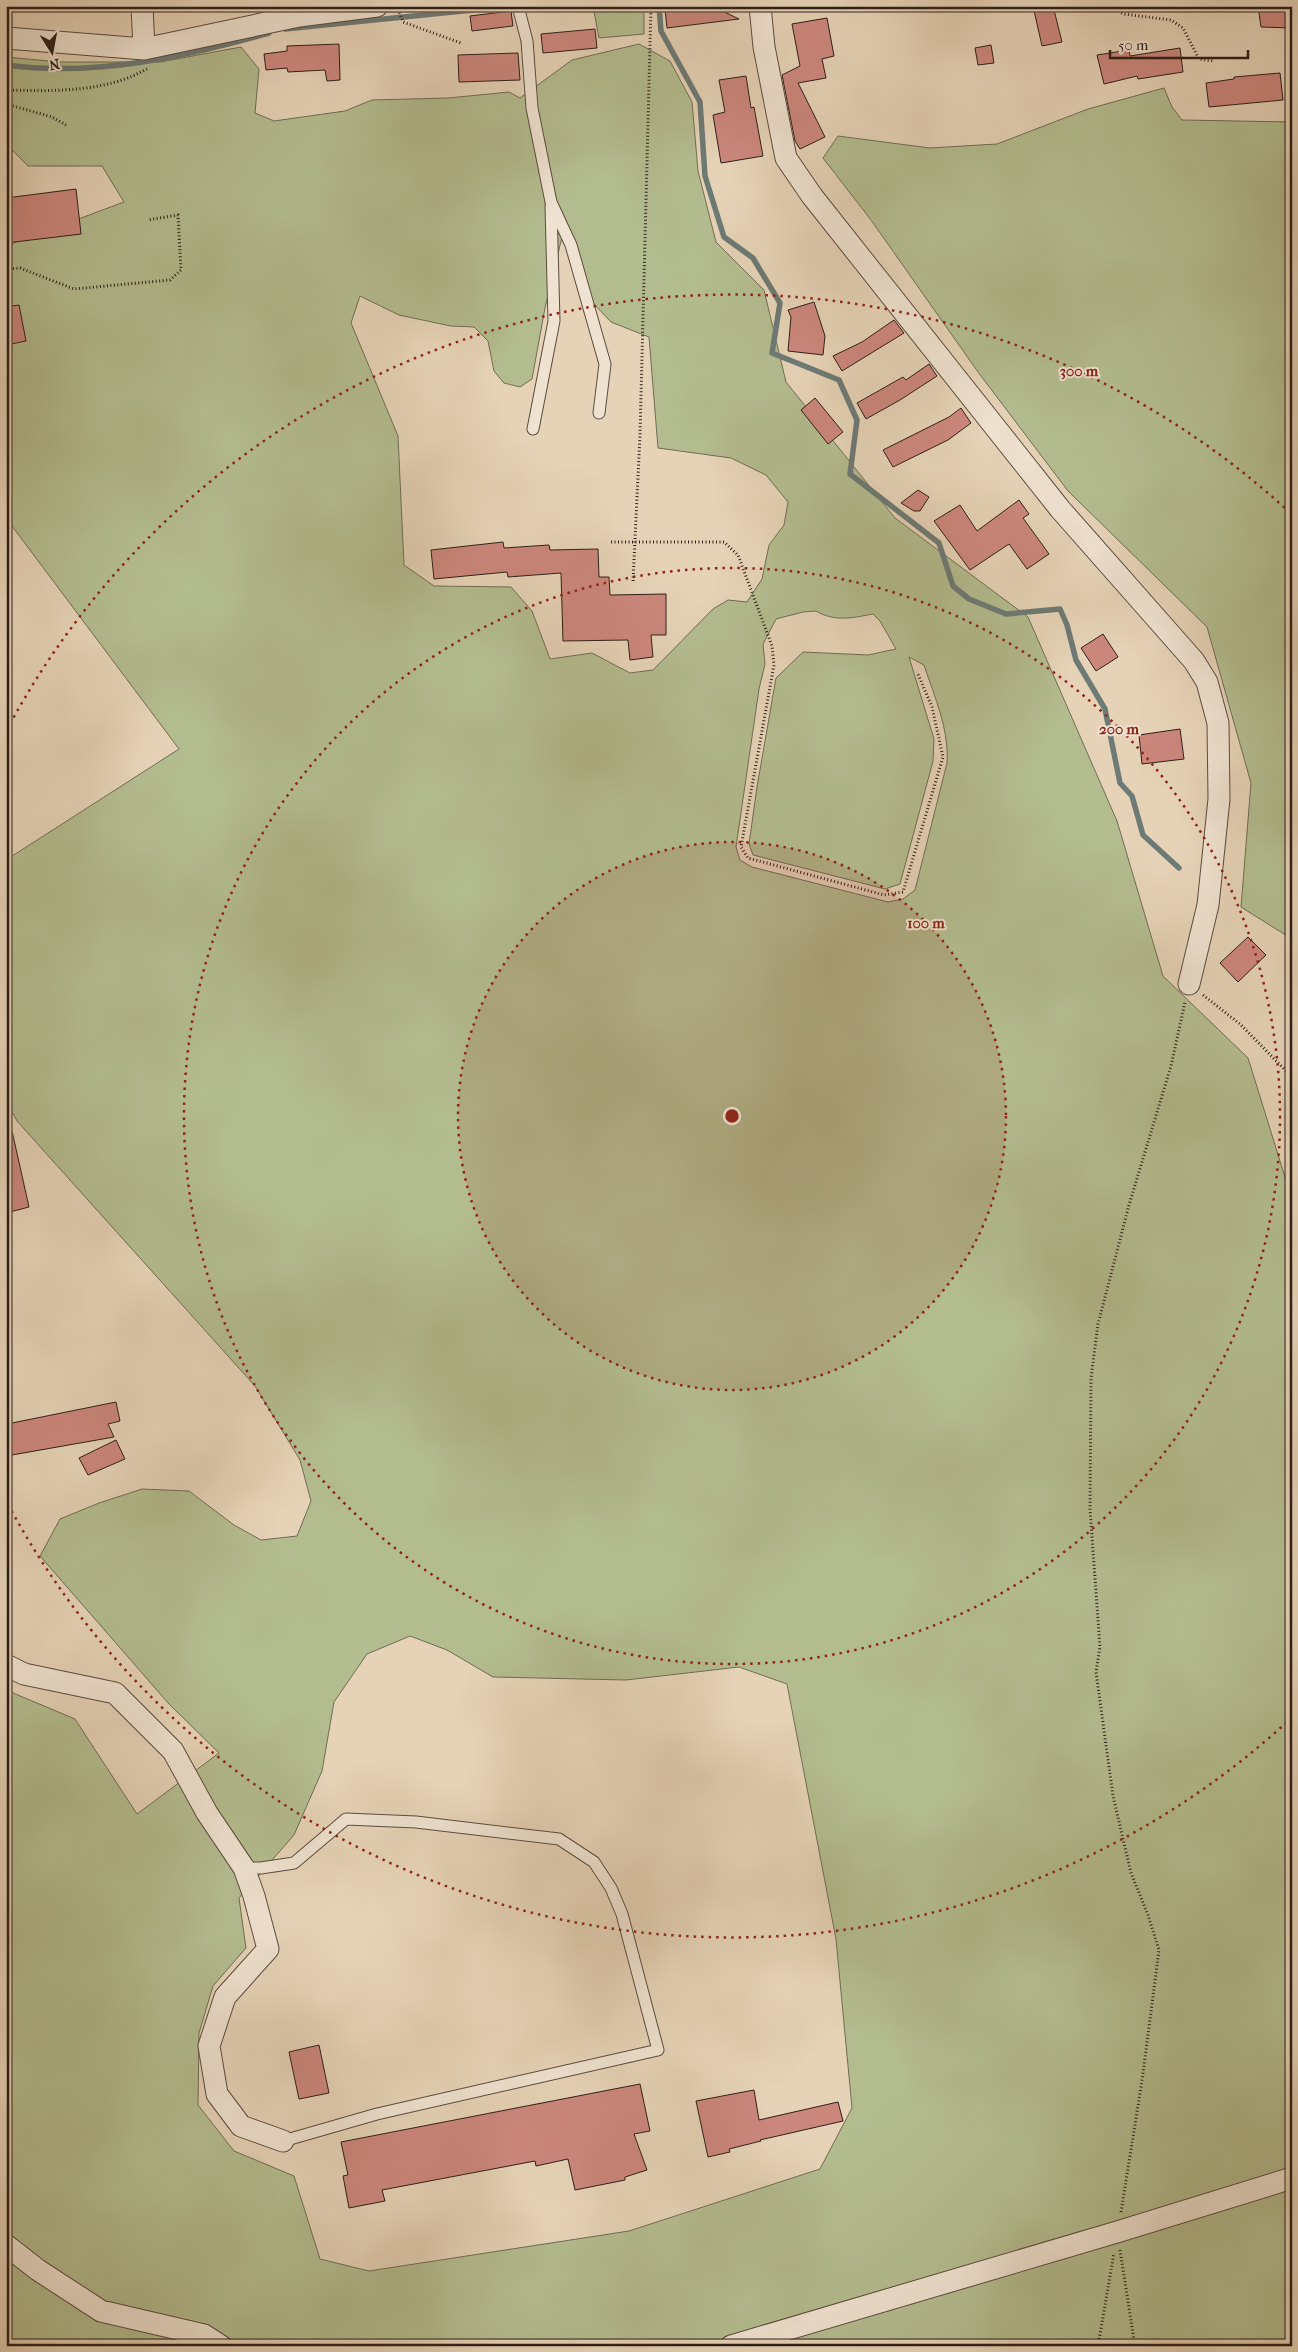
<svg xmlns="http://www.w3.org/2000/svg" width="1298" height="2352" viewBox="0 0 1298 2352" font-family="'IM FELL French Canon',serif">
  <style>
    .green { fill: #b3bc8f; stroke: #706d54; fill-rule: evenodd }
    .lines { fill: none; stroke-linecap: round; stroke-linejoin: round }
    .stream { stroke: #6d7a75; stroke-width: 5.5 }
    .building { fill: #cc877d; stroke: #2e1e18 }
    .service-casing { stroke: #5c4b40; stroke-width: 13 }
    .minor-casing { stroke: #5c4b40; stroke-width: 23 }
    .path { stroke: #2e1e18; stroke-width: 3; stroke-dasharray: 1 2.5; stroke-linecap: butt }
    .service { stroke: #efe2d0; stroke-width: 11 }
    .minor { stroke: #efe2d0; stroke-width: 21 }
    .ring { fill: none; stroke: #8f2418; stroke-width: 2.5; stroke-dasharray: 2.5 5 }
    .centre { fill: #8f2418; stroke: #efe2d0; stroke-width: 2.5 }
    .ring-label { font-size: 15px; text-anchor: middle; font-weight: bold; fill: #8f2418; stroke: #efe2d0; stroke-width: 4; stroke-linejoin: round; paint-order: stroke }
  </style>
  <rect width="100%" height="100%" fill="#e6d3b7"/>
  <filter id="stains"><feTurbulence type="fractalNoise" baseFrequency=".004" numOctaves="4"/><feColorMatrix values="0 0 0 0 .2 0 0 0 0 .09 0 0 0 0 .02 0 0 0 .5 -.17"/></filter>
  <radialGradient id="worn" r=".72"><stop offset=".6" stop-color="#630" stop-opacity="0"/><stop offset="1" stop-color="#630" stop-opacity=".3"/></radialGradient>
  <path class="green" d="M593 6H644V34L599 38Z
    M639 44 670 61 692 102 698 171 716 242 764 290 786 382 895 518 1028 617 1117 821 1163 976 1248 1058 1289 1190 1292 1189V2346H6V1690L75 1719 137 1814 219 1753 169 1704 40 1556 60 1519 99 1503 142 1489 189 1491 234 1525 261 1540 297 1536 311 1501 300 1460 255 1386 17 1121 6 1100V860L179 749 6 518V246L124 202 102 166H28L6 144V57L59 62H160L241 47 259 69 255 113 274 121 345 111 372 100 448 98 509 92 520 98 572 60ZM562 237 594 304 611 322 649 337 658 448 731 458 766 475 788 502 784 525 769 545 762 579 747 602 728 600 713 609 653 670 630 673 592 653 550 659 532 611 511 587 434 586 404 565 398 436 351 323 360 296 399 315 451 326 474 327 488 341 494 371 504 383 520 387 532 379 545 308ZM816 611C835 622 852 618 873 614L880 621 896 649 868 655 803 652 776 678 757 787 749 844 753 855 885 889 900 884 933 761 934 739 909 657 924 665C935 698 949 729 947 763L915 890 903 899 888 902 752 867 740 860 736 847 759 689 765 664 763 644 776 619 803 612ZM410 1636 447 1650 493 1677 626 1680 739 1667 787 1684 836 1939 852 2108 820 2169 629 2231 369 2271 320 2259 294 2176 234 2151 198 2105 199 2033 213 1986 246 1948 239 1898 294 1835 322 1771 334 1702 367 1654Z
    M1164 88 1172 107 1182 120 1292 122V939L1241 907 1251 783 1207 627 1068 491 978 372 871 220 823 158 838 136 930 148 997 144 1088 109Z"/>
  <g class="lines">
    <path class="stream" d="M659 6 661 31 700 102 705 176 724 237 753 258 780 303 772 353 839 380 857 420 850 474 939 543 953 586 969 599 1006 614 1060 609 1067 625 1076 660 1105 709 1120 783 1132 796 1143 835 1179 868
      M285 29 512 6
      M6 65C95 77 184 57 269 33"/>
  </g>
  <path class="building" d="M686 6H712L739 19 667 28 665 9Z
    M1033 6H1053L1062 42 1042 46Z
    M1258 6H1292V28L1261 27Z
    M511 11 513 26 472 31 470 16Z
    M827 18 834 56 822 59 826 78 798 83 825 137 800 149 795 141 782 75 800 66 792 24Z
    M595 29 597 48 543 53 541 34Z
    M339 44 340 80 327 81 325 70 288 72 287 68 266 70 264 54 287 51V46Z
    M991 45 994 63 978 65 975 48Z
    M1180 48 1183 72 1138 79 1137 76 1104 84 1097 55 1129 50 1130 56Z
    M518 53 520 80 459 82 458 55Z
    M1280 73 1283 100 1209 107 1206 83 1234 79V77Z
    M746 76 751 108 754 107 763 156 721 163 713 115 725 112 719 80Z
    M76 189 81 234 6 243V198Z
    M814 302 825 336 823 355 788 351 791 317 788 310Z
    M19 305 26 341 6 345V307Z
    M894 320 904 333 842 371 833 356 862 342Z
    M929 364 937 376 900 400 866 419 857 403 903 377 906 380Z
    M815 398 843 432 828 444 801 410Z
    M961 408 971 423 948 440 893 467 883 450 949 417Z
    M918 490 929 497 920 511H914L901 503Z
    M1019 500 1029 514 1023 518 1049 554 1027 569 1009 544 970 570 934 521 960 505 977 531Z
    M503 542 504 548 549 545 550 550 598 549 599 577H609L610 595 666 594V635H651L653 657 630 660 628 640 563 641 561 573 508 577 507 572 434 579 431 550Z
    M1103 634 1118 657 1096 671 1081 648Z
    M1180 729 1184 759 1142 764 1139 735Z
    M1248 937 1266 955 1238 982 1220 963Z
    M6 1131H12L29 1207 6 1213V1191L11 1190 6 1170Z
    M116 1402 120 1421 108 1424 114 1437 12 1455 7 1424Z
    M116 1440 125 1459 88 1475 79 1458Z
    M319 2045 329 2093 299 2099 289 2052Z
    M640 2084 650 2131 634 2134 647 2170 625 2177V2180L575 2190 568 2159 536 2166 535 2161 382 2190 385 2201 349 2208 343 2176 348 2175 341 2142Z
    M754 2090 759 2120 838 2102 843 2121 760 2140 761 2141 729 2149 730 2152 708 2157 696 2101Z"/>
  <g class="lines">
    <g class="service-casing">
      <path id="service" d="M518 6 527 41 532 108 551 202 571 245 605 364 599 413
        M533 429 554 321 551 206
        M244 1868H261L294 1863 346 1819 416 1822 559 1839 594 1862 611 1888 622 1914 658 2050 377 2114 283 2141"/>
    </g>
    <g class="minor-casing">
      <path id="minor" d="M142 6 144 49
        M760 6 764 47 786 158 812 196 1060 509 1194 661 1207 682 1218 723 1219 799 1208 905 1189 984
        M6 38 144 49 299 16 377 6
        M6 1665 24 1674 115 1693 173 1751 207 1813 244 1868 254 1896 268 1949 225 1997 209 2046 217 2094 241 2126 283 2141
        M6 2245 38 2270 101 2311 204 2335 221 2346
        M731 2346 1117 2232 1292 2178"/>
    </g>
    <path class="path" d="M397 6 403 22 461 43
      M1109 6 1124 14 1171 20 1183 28 1199 59 1214 61
      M6 90C54 91 104 93 147 69
      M6 104 52 117 66 125
      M6 269 20 268 74 289 170 280 181 270 178 215 148 220
      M611 542H724L738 555 772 646 774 665 741 847 748 858 884 895 903 892 943 757 932 707 917 672
      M633 581 640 435 651 6
      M1203 995 1240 1024 1292 1077
      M1121 2212 1142 2081 1159 1950 1148 1915 1131 1873 1113 1796 1096 1672 1100 1647 1090 1509 1091 1378 1098 1324 1129 1205 1171 1066 1185 1002
      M1120 2250 1135 2346
      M1098 2346 1114 2253"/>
    <use href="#service" class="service"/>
    <use href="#minor" class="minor"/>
  </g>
  <circle cx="732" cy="1116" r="274" fill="#8f2418" fill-opacity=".12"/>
  <g class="ring">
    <circle cx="732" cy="1116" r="274"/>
    <circle cx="732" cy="1116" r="548"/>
    <path d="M1287 1722A822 822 0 0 1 10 1508M10 724A822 822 0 0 1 1287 510"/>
  </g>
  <circle cx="732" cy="1116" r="8" class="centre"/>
  <g class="ring-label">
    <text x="1079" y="376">300 m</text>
    <text x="1119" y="734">200 m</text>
    <text x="926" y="928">100 m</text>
  </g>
  <rect width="1298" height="2352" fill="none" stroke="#e6d3b7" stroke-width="25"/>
  <rect x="8" y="8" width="1283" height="2337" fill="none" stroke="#2e1e18" stroke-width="2.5"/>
  <rect x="12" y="12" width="1273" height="2327" fill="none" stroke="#2e1e18"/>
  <g transform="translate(52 52) rotate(169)" stroke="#efe2d0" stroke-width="4" paint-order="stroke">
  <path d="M0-4L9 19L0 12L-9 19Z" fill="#2e1e18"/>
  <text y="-8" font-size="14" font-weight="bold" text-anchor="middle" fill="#2e1e18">N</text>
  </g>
  <path d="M1110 50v8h138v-8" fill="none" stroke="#2e1e18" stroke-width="2.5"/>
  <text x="1118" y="50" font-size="15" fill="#2e1e18" stroke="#efe2d0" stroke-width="4" paint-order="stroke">50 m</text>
  <rect width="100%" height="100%" filter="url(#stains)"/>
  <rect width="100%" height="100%" fill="url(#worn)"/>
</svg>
